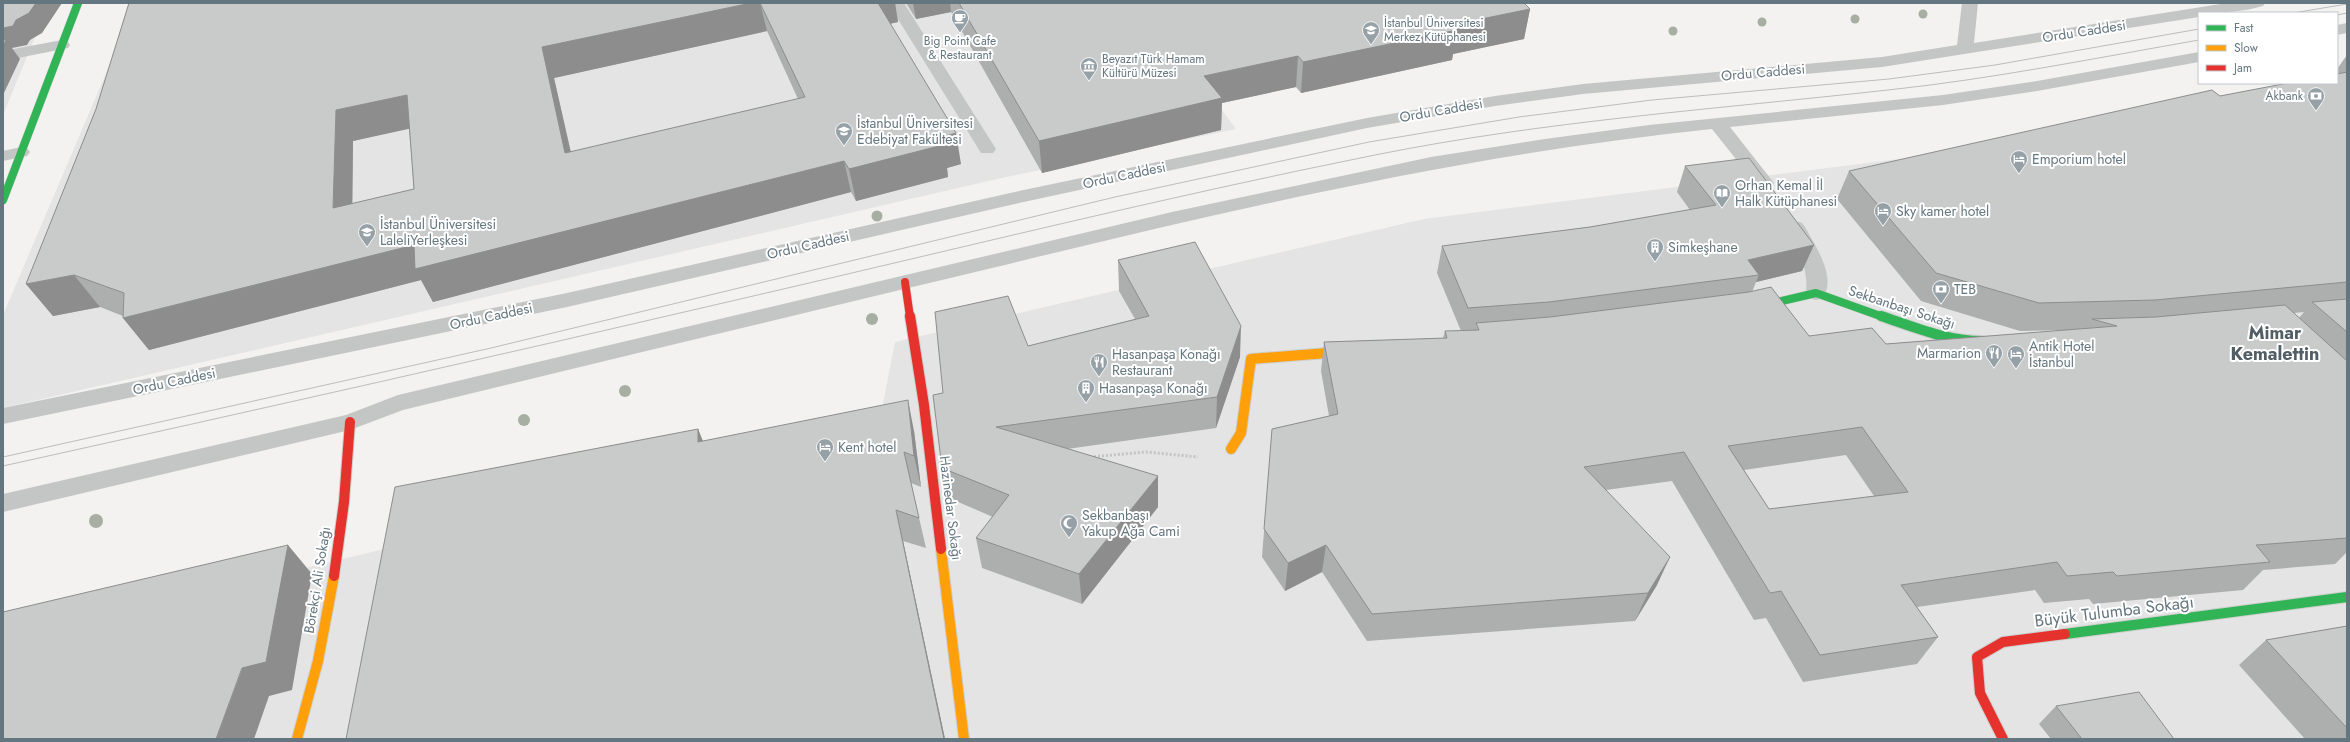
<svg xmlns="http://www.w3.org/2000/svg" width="2350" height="742" viewBox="0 0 2350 742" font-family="Jost,sans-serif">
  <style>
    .built { fill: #e3e4e3 }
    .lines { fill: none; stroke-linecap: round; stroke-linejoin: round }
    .fast-far1-casing { stroke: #cecfce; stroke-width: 9 }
    .fast-casing { stroke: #cecfce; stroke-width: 12 }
    .slow-casing { stroke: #cecfce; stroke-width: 12 }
    .jam-far1-casing { stroke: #cecfce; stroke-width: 9 }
    .jam-casing { stroke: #cecfce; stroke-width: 12 }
    .path { stroke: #c3c4c5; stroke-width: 3; stroke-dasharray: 2 2; stroke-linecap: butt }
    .street { fill: #c4c6c6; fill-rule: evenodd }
    .fast-far1 { stroke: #30b455; stroke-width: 8 }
    .fast { stroke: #30b455; stroke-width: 10 }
    .slow { stroke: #ff9f0a; stroke-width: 10 }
    .jam-far1 { stroke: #e5322d; stroke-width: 8 }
    .jam { stroke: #e5322d; stroke-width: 10 }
    .tram { stroke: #bbbcbd; stroke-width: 1 }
    .tree { fill: #a7aea2 }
    .wall { fill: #adaeae; fill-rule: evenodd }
    .shaded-wall { fill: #8d8d8d }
    .building { fill: #c9caca; stroke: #8d8d8d; fill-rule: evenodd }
    .labels { text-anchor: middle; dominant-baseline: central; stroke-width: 4; stroke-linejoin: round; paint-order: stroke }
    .far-poi-label { font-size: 12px; fill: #64767f; stroke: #fff; text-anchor: start }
    .street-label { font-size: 14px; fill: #64767f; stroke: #fff }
    .poi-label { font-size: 14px; fill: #64767f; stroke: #fff; text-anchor: start }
    .near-street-label { font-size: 17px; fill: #64767f; stroke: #fff }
    .district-label { font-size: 18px; font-weight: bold; fill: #515e65; stroke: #fff }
  </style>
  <rect width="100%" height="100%" fill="#f3f2f0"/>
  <path class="built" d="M3 3H49L3 115Z
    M136 3H1143L1236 129 997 179 3 408V315Z
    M2347 108V739H3V642L408 543 880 419 895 342 1424 219 1923 156Z"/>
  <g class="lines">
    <g class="fast-far1-casing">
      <path id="fast-far1" d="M3 200 78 3
        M1752 308 1816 293 1883 317"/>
    </g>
    <g class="fast-casing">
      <path id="fast" d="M1881 316C1914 327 1946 341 1982 341
        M2065 634 2347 597"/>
    </g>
    <g class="slow-casing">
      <path id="slow" d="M1231 449 1241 433 1251 359 1353 351
        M941 549 964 739
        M297 739 318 661 334 576"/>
    </g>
    <g class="jam-far1-casing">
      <path id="jam-far1" d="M905 282 910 317"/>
    </g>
    <g class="jam-casing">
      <path id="jam" d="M910 316 924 405 941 549
        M334 576 344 502 350 422
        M2003 739 1980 693 1977 657 2003 642 2065 634"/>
    </g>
    <path class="path" d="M1090 457 1146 452 1198 457"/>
    <path class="street" d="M888 3H904L996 149 993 153H981Z
      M1962 3H1978L1974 43 2227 3H2265L2263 6C2242 12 2221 13 2199 13V17L1882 67 1583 94 1495 106 1367 128 1019 203 567 307 3 424V408L567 293 1019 191 1367 118 1495 96 1583 84 1882 57 1957 45Z
      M2347 23V33L2337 35V25Z
      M62 40 68 42 70 45 68 48 3 61V51Z
      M2199 52V62L2037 91 1943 105 1730 127 1774 183 1772 187 1765 189 1758 187 1712 129C1468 154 1230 210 992 268 796 315 599 362 403 410L350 430 3 512V494L346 415 398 395 1172 212 1431 157 1545 139 1649 125 1943 95 2037 81Z
      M21 147 27 148 30 152 27 156 3 161V151Z
      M1795 221 1802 223 1805 227C1815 246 1837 276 1823 298L1816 300 1809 298 1806 293C1809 268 1797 248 1785 227L1788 223Z"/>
    <use href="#fast-far1" class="fast-far1"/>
    <use href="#fast" class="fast"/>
    <use href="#slow" class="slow"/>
    <use href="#jam-far1" class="jam-far1"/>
    <use href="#jam" class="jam"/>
    <path class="tram" d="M2293 13 2347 4
      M2337 15 2347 13
      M3 457 491 348 1115 197 1369 142 1519 117 1652 100 1889 79 1995 65 2199 29
      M3 466C252 411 501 355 749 297 957 249 1165 197 1375 155 1544 121 1717 109 1888 90 1992 79 2096 58 2199 40"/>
  </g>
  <g class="tree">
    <circle cx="1923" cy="14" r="4.5"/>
    <circle cx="1855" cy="19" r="4.5"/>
    <circle cx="1762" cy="22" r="4.5"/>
    <circle cx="1673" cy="31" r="4.5"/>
    <circle cx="877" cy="216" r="5.5"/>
    <circle cx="872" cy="319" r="6"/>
    <circle cx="625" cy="391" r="6"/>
    <circle cx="524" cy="420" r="6"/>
    <circle cx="96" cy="521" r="7"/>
  </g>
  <path class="wall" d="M129 3H895L898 22 890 24 961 164 947 168 948 177 856 201 851 192 433 302 421 280 149 350 123 318V316L100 307 53 316 26 284 96 109ZM767 31 798 99 571 152 554 78ZM409 128 414 189 352 204 353 141Z
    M906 3H1524L1530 9 1524 39 1453 54 1452 60 1301 93 1296 87 1222 103 1221 130 1042 173 951 12 916 19Z
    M2347 55V552L2335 564 2263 570 2243 590 2093 604 2089 599 2044 603 2035 590 1917 607 1938 637 1917 664 1803 682 1766 618 1754 620 1672 481 1606 490 1657 585 1635 621 1367 641 1322 572 1285 591 1262 557 1272 429 1329 416 1321 371 1324 342 1443 338 1445 331H1461L1437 273 1442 246 1590 227 1690 210 1677 192 1685 166 1814 245 1802 271 1756 282 1752 292 1809 336 1886 344 2066 330 2020 331 1921 301 1837 199 1849 171 2220 96 2337 83V69ZM2304 312 2299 318 2294 313ZM1846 455 1874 496 1769 509 1744 470Z
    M1118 260 1240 357 1216 428 1067 449 1158 476V507L1082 604 982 568 976 538 993 517 949 498 942 468 943 393 1028 346 1135 319 1119 291Z
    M698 429 703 441 914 431 921 487 911 483 926 548 903 541 945 739H346Z
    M2347 626V739H2305L2239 665 2266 640Z
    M2056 706 2174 739H2051L2039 724Z"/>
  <path class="shaded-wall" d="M36 3H62L42 33 30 40 27 45 12 48 20 59 3 95V28Z
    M751 3H760L767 31 554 78 578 185 565 153 542 47Z
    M875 3H895L898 22 879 26Z
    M913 3H950L951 12 916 19Z
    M1530 9 1524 39 1453 54 1452 60 1301 93 1303 62 1452 25Z
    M1298 56 1296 87 1222 103 1221 130 1042 173 1039 141 1204 76Z
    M407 95 422 126 353 141 352 240 333 208 336 110Z
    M956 133 961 164 947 168 948 177 856 201 849 169 939 138Z
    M844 161 851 192 433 302 421 280 149 350 123 318 414 245Z
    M1814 245 1802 271 1756 282 1759 275 1748 260Z
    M74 275 100 307 53 316 26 284Z
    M1241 326 1240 357 1216 428 1217 397Z
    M908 400 914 431 921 487 914 456Z
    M698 429 710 460 698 442Z
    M1158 476V507L1082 604 1079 574Z
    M896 510 903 541 945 739H944Z
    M288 545 312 574 292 690 269 696 254 739H216Z
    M1326 545 1322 572 1285 591 1288 563Z
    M1670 557 1657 585 1635 621 1648 593Z"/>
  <path class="building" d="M3 3H36L29 13 16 20 13 26 3 28Z
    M129 3H751L542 47 565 153 805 97 760 3H878L956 133 939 138 943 145 849 169 844 161 415 269 414 245 123 318 124 293 74 275 26 284 96 109ZM407 95 414 189 333 208 336 110Z
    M959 3H1524L1530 9 1452 25 1457 30 1303 62 1298 56 1204 76 1222 98 1039 141Z
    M3 40H6L3 46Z
    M2347 72V282L2155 300 2039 303 1936 273 1849 171 2212 90 2220 96 2288 83H2337V74Z
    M1749 158 1814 245 1748 260 1759 275 1549 302 1468 308 1442 246 1590 227 1716 205 1685 166Z
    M1195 242 1241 326 1217 397 996 427 1158 476 1079 574 976 538 1009 495 942 468 933 395 943 393 935 312 1008 296 1028 346 1149 316 1118 260Z
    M1771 287 1809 336 1872 328 1886 344 2117 326 2092 319 2156 317 2285 305 2347 361V538L2256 545 2270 562 2117 576 2113 572 2067 576 2057 562 1901 585 1938 637 1820 655 1781 591 1770 593 1684 452 1584 467 1670 557 1648 593 1372 614 1326 545 1288 563 1264 529 1272 429 1338 414 1324 342 1447 338 1445 331 1479 330 1476 323 1550 317 1749 292ZM1862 427 1908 492 1769 509 1728 446Z
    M2347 299V332L2312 302Z
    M908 400 914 456 904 452 919 518 896 510 944 739H346L395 487 698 429V442Z
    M288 545 266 662 242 668 216 739H3V612Z
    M2347 626V728L2266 640Z
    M2139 692 2174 739H2082L2056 706Z"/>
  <defs>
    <g id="cafe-pin" transform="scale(0.9)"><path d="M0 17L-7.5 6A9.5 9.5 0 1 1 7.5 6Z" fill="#96a1a7" stroke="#fff"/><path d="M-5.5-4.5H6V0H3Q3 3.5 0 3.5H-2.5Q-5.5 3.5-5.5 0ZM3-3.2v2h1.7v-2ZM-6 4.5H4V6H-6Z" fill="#fff"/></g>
    <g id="university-pin" transform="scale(0.9)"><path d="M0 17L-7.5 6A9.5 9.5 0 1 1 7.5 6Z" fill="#96a1a7" stroke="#fff"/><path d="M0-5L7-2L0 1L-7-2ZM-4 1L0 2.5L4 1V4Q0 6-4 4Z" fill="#fff"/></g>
    <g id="museum-pin" transform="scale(0.9)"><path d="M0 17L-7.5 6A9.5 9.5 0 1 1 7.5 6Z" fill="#96a1a7" stroke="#fff"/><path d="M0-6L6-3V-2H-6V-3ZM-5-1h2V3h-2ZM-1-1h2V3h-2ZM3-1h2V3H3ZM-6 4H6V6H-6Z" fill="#fff"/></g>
    <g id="bank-pin" transform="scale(0.9)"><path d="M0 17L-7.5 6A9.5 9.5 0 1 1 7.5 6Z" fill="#96a1a7" stroke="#fff"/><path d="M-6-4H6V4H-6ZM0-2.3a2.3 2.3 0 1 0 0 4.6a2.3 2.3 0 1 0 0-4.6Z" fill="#fff"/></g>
    <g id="hotel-pin" transform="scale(0.9)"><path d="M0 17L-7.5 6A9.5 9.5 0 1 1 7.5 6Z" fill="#96a1a7" stroke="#fff"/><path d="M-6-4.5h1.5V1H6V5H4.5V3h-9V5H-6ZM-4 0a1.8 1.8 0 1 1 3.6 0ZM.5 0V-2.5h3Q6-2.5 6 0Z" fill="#fff"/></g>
    <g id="library-pin" transform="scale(0.9)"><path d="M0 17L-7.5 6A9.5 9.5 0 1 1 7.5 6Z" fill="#96a1a7" stroke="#fff"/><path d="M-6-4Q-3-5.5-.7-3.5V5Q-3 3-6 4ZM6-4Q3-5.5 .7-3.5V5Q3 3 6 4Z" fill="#fff"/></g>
    <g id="building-pin" transform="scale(0.9)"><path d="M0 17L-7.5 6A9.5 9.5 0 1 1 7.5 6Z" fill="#96a1a7" stroke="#fff"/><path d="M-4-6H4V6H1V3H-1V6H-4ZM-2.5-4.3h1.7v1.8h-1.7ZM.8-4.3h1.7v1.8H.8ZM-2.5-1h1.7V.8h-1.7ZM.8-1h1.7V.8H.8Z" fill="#fff"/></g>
    <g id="restaurant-pin" transform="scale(0.9)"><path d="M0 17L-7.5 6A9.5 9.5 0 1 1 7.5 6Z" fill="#96a1a7" stroke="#fff"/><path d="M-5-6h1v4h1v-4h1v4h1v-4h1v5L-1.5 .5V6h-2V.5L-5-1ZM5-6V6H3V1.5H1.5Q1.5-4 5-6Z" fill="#fff"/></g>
    <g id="mosque-pin" transform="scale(0.9)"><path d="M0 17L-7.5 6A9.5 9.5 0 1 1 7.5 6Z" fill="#96a1a7" stroke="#fff"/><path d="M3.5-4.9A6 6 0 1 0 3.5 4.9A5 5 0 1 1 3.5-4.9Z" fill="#fff"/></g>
  </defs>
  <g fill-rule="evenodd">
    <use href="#cafe-pin" x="960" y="18"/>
    <use href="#university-pin" x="1371" y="30"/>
    <use href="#museum-pin" x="1089" y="66"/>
    <use href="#bank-pin" x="2316" y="96"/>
    <use href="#university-pin" x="844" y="131"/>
    <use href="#hotel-pin" x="2019" y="159"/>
    <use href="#library-pin" x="1722" y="193"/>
    <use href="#hotel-pin" x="1883" y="211"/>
    <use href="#university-pin" x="367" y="232"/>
    <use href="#building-pin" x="1655" y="247"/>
    <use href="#bank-pin" x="1941" y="289"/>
    <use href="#restaurant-pin" x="1994" y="353"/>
    <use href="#hotel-pin" x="2016" y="354"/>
    <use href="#restaurant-pin" x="1099" y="362"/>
    <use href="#building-pin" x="1086" y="388"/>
    <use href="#hotel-pin" x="825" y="447"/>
    <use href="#mosque-pin" x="1069" y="523"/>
  </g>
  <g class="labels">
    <g class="far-poi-label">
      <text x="1384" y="23">İstanbul Üniversitesi<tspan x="1384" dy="14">Merkez Kütüphanesi</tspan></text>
      <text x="960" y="41" text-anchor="middle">Big Point Cafe<tspan x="960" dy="14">&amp; Restaurant</tspan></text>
      <text x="1102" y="59">Beyazıt Türk Hamam<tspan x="1102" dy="14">Kültürü Müzesi</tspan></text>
      <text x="2303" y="96" text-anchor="end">Akbank</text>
    </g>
    <g class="street-label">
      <text transform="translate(2084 31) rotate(-9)">Ordu Caddesi</text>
      <text transform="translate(1763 72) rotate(-5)">Ordu Caddesi</text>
      <text transform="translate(1441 110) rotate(-10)">Ordu Caddesi</text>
      <text transform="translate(1124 175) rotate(-12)">Ordu Caddesi</text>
      <text transform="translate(808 245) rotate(-13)">Ordu Caddesi</text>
      <text transform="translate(1902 307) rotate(18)">Sekbanbaşı Sokağı</text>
      <text transform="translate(491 316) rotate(-12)">Ordu Caddesi</text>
      <text transform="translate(174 381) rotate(-12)">Ordu Caddesi</text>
      <text transform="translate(951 508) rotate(83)">Hazinedar Sokağı</text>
      <text transform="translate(317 580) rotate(-81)">Börekçi Ali Sokağı</text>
    </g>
    <g class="poi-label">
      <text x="857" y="123">İstanbul Üniversitesi<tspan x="857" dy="16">Edebiyat Fakültesi</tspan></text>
      <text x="2032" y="159">Emporium hotel</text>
      <text x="1735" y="185">Orhan Kemal İl<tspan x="1735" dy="16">Halk Kütüphanesi</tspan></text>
      <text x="1896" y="211">Sky kamer hotel</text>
      <text x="380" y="224">İstanbul Üniversitesi<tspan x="380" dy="16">LaleliYerleşkesi</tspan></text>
      <text x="1668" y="247">Simkeşhane</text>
      <text x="1954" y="289">TEB</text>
      <text x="2029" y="346">Antik Hotel<tspan x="2029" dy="16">İstanbul</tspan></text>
      <text x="1981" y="353" text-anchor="end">Marmarion</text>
      <text x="1112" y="354">Hasanpaşa Konağı<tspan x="1112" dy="16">Restaurant</tspan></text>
      <text x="1099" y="388">Hasanpaşa Konağı</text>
      <text x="838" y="447">Kent hotel</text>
      <text x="1082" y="515">Sekbanbaşı<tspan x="1082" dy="16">Yakup Ağa Cami</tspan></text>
    </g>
    <g class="near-street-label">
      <text transform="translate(2114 611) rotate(-7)">Büyük Tulumba Sokağı</text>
    </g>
    <g class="district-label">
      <text x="2275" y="333">Mimar<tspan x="2275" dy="21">Kemalettin</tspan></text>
    </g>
  </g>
  <rect width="2350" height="742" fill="none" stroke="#64767f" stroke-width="8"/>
  <rect x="2198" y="12" width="140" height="72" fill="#ffffff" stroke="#c1c8cc"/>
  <rect x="2206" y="25" width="20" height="6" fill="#30b455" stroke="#c1c8cc"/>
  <text x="2234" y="32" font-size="12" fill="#64767f">Fast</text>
  <rect x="2206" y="45" width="20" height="6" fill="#ff9f0a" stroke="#c1c8cc"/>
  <text x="2234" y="52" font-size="12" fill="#64767f">Slow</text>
  <rect x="2206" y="65" width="20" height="6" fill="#e5322d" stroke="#c1c8cc"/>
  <text x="2234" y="72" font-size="12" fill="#64767f">Jam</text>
</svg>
